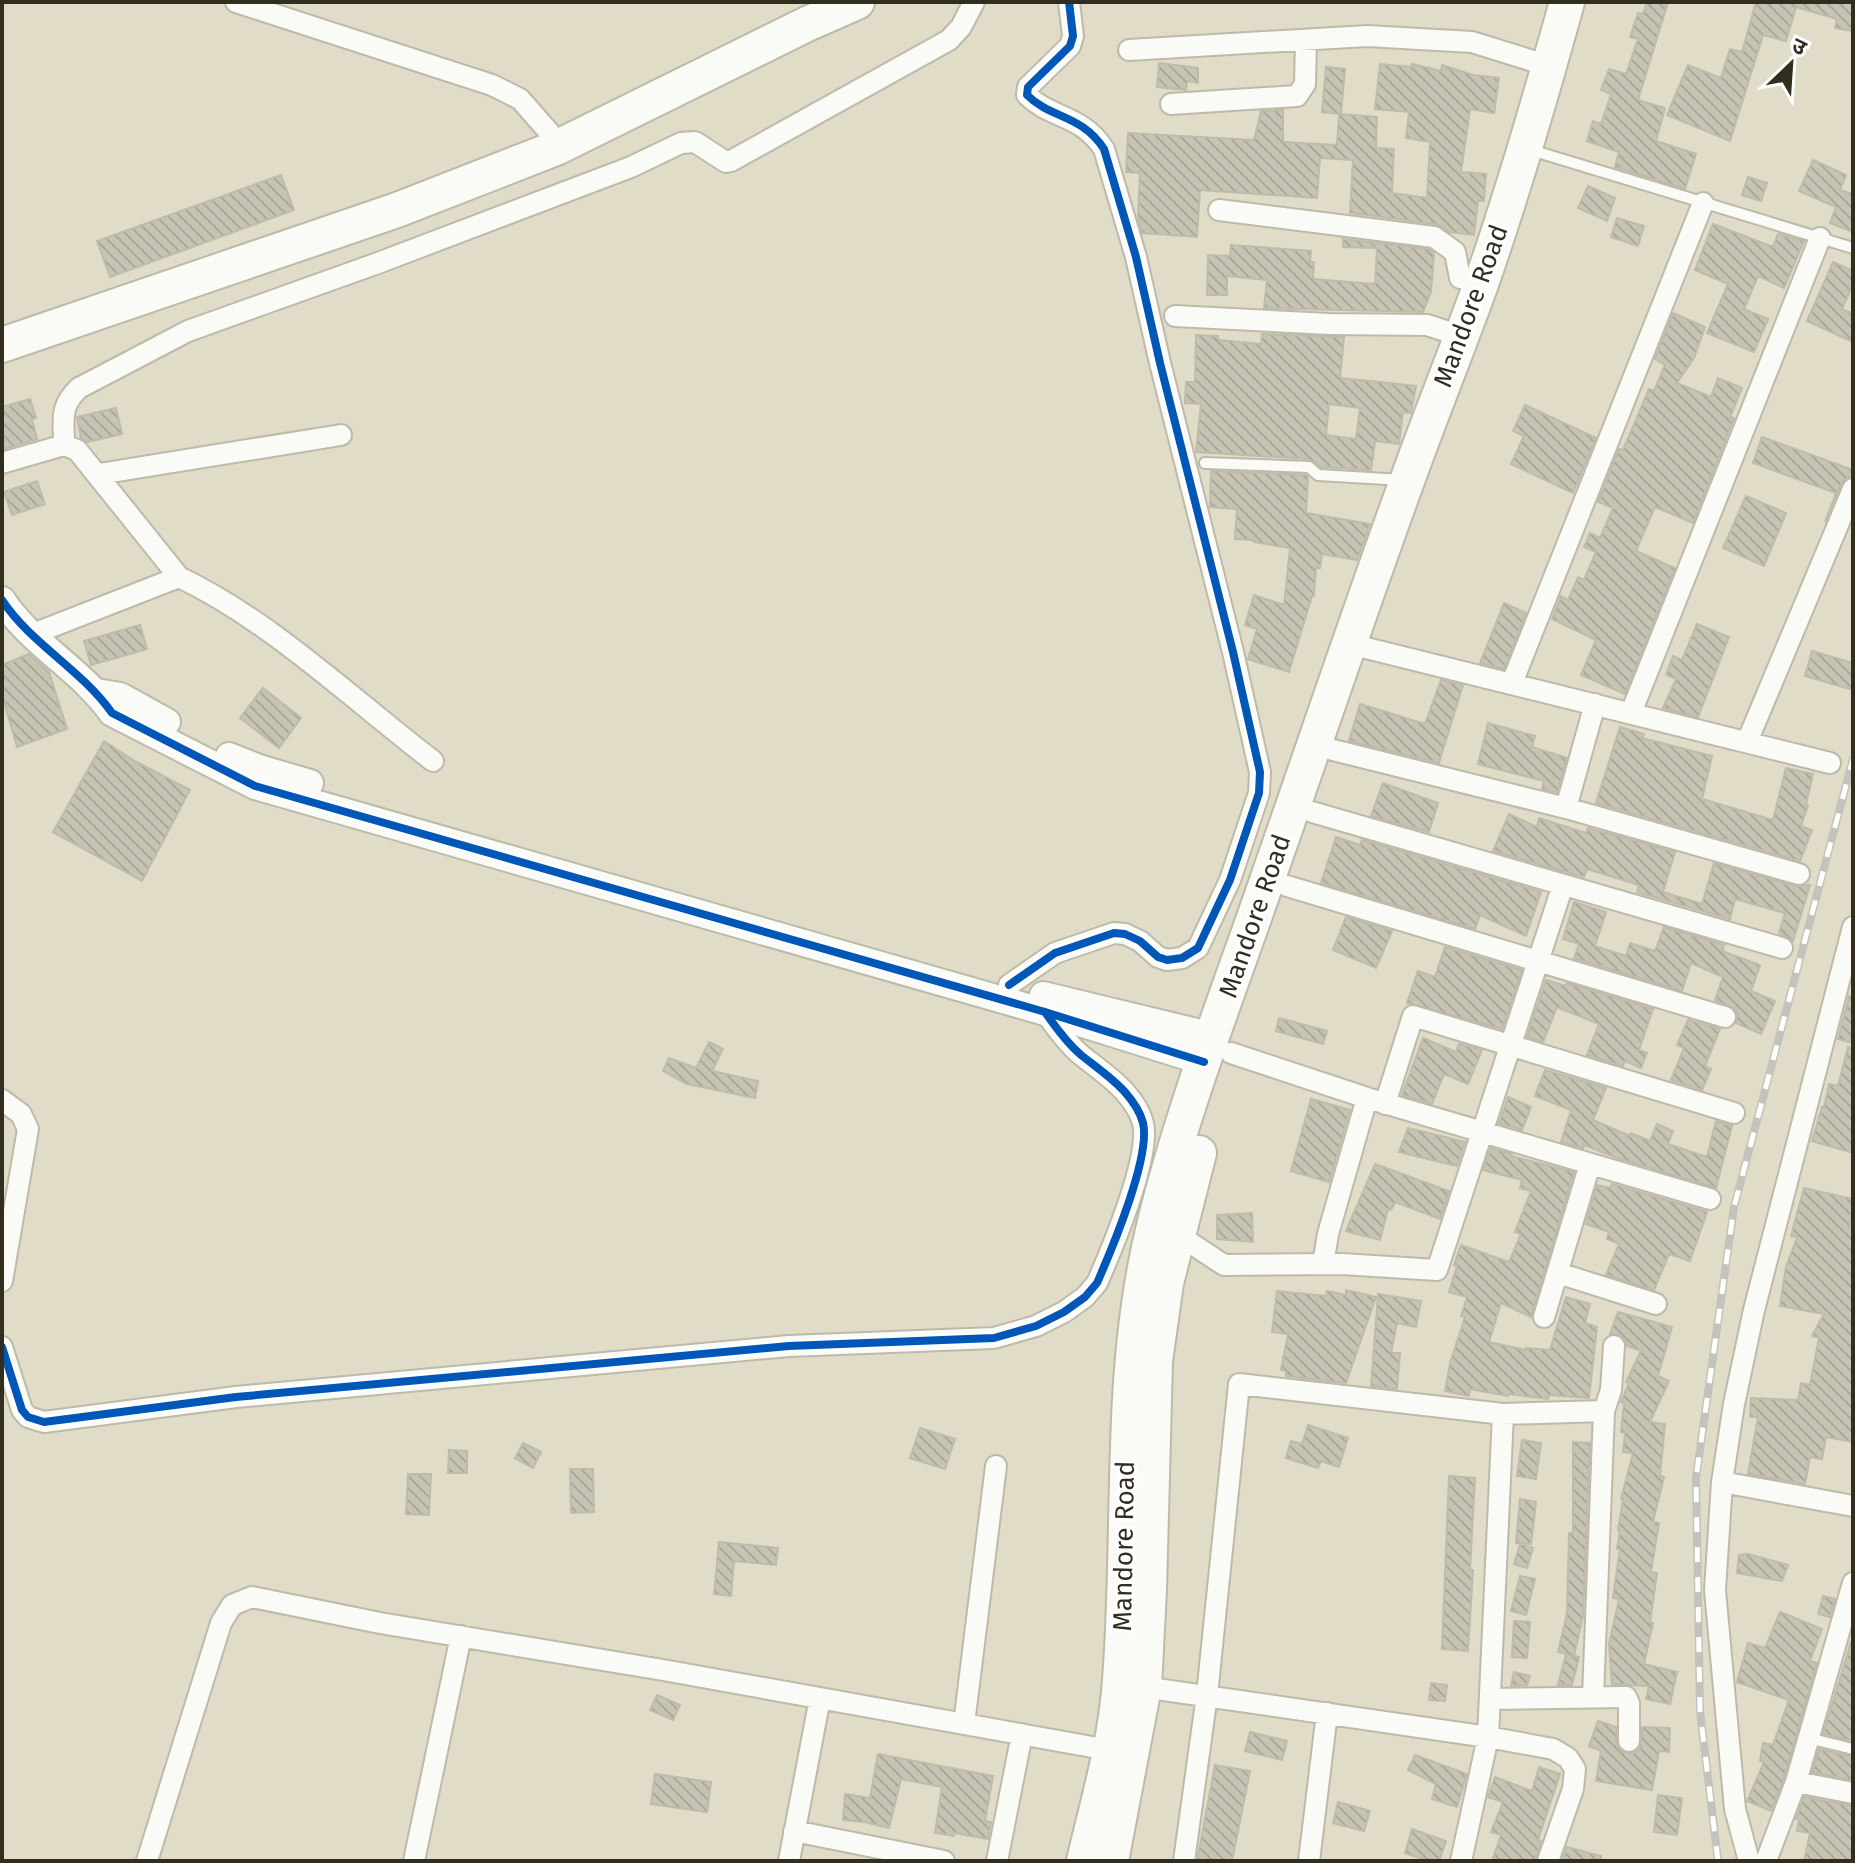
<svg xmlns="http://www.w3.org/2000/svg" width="1855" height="1863" viewBox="0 0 1855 1863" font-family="'Fira Sans','Noto Sans Devanagari',sans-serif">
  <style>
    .building { fill: url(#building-back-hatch); stroke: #bebbab; stroke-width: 2; fill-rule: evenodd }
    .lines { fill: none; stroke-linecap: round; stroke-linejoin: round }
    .service-casing { stroke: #bdbaaa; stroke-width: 14 }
    .minor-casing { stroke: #bdbaaa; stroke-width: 24 }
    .tertiary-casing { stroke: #bdbaaa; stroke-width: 30 }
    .trunk-casing { stroke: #bdbaaa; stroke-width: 38 }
    .service { stroke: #fafaf7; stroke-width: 10 }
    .minor { stroke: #fafaf7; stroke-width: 20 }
    .tertiary { stroke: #fafaf7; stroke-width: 26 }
    .trunk { stroke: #fafaf7; stroke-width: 34 }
    .rail-casing { stroke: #c3c2bc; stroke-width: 8 }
    .rail { stroke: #fff; stroke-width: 5; stroke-dasharray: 15; stroke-linecap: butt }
    .cycleway-casing { stroke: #fff; stroke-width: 13 }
    .cycleway { stroke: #0057b8; stroke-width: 8 }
    .labels { text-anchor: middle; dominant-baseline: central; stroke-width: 6; stroke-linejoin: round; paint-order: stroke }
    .street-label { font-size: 26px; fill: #312e20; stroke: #fff }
  </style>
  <defs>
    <pattern id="building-back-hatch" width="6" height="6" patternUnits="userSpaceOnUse" patternTransform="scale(2)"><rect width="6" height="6" fill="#c7c4b4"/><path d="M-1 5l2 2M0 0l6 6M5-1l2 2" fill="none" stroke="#aba99a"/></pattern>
  </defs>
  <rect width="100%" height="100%" fill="#e0dcc8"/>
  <path class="building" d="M1647 2H1668L1638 100 1665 108 1656 141 1696 154 1685 189 1615 167 1619 152 1587 141 1593 121 1601 124 1611 94 1601 90 1609 69 1626 74 1638 39 1630 37 1638 13 1643 14Z
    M1756 2H1853V31L1835 28 1837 19 1796 7 1786 41 1763 35 1730 141 1667 115 1688 65 1721 78 1730 49 1742 52Z
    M1159 63 1198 68V83L1187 81 1186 90 1157 87Z
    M1380 64 1411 67 1412 64 1441 71 1442 65 1473 75 1499 78 1494 113 1470 109 1461 172 1486 174 1484 201H1478L1474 235 1449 232 1436 224 1350 213 1353 160 1320 158 1317 198 1200 190 1197 237 1142 233 1138 216 1140 173 1126 172 1128 133 1254 140 1261 111 1283 110V142L1337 145 1339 114 1377 117 1376 148 1394 149 1392 193 1427 198 1430 142 1406 138 1409 112 1375 109Z
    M1326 67 1345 69 1341 114 1322 112Z
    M1813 160 1846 175 1840 190 1853 194V232L1830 223 1836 207 1799 191Z
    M281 175 294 210 110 277 97 241Z
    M1748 177 1767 183 1761 201 1742 195Z
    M1588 186 1615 198 1607 221 1578 208Z
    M1617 218 1644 226 1638 246 1611 237Z
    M1713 224 1773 247 1778 234 1804 241 1784 288 1758 276 1744 309 1768 319 1754 352 1707 333 1728 284 1695 270Z
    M1343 239 1429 249 1434 253 1431 292 1423 312 1264 308 1267 280 1227 276V295H1207L1208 255 1230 256 1231 245 1311 251 1310 262H1314L1313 279 1375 284 1377 248 1343 247Z
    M1833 262 1853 271V285L1842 309 1853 314V342L1807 321Z
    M1673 313 1705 327 1694 358 1677 383 1711 397 1718 378 1742 388 1730 417 1734 418 1693 523 1655 507 1636 551 1675 568 1625 694 1581 675 1596 640 1552 619 1561 596 1568 600 1578 577 1584 580 1596 552 1584 547 1590 533 1600 538 1613 508 1598 502 1619 449 1623 450 1649 389 1654 391 1665 365 1655 359Z
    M1262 334 1344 337 1340 378 1416 386 1411 413 1403 412 1399 444 1375 441 1371 470 1321 467 1309 459 1196 452 1201 404 1185 403 1186 382H1195L1196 335 1218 336V340L1261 344ZM1329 404 1360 408 1356 439 1326 435Z
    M30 399 36 418 32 419 37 439 4 449 2 407Z
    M1525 405 1596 438 1573 493 1511 464 1524 436 1513 431Z
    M116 408 122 434 87 442 81 438 77 417Z
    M1762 437 1853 470V476L1846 478 1841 484 1825 522 1836 493 1753 463Z
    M1211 471 1306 475 1308 477 1306 513 1370 524 1357 560 1322 554 1320 568H1316L1314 596H1312L1289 672 1248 659 1257 629 1245 625 1254 595 1284 605 1290 548 1254 542V540L1235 539 1237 509 1210 507Z
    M37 481 45 504 12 515 4 492Z
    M1746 496 1786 513 1764 566 1723 548Z
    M1504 603 1526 613 1504 669 1480 663Z
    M1697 624 1729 637 1698 717 1663 708 1676 679 1666 675 1673 656 1682 660Z
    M140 625 147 649 91 665 84 641Z
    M1812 651 1853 663V690L1805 676Z
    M29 654 49 672 67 729 17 747 2 694V665Z
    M1441 680 1463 685 1439 763 1349 741 1360 704 1425 724Z
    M263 688 301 718 279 748 240 718Z
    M1488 723 1535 736 1532 747 1567 758 1557 792 1542 789 1544 781 1478 764Z
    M1620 727 1644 734 1642 738 1712 756 1702 799 1773 820 1786 768 1813 774 1806 804 1808 805 1801 826 1812 830 1800 861 1596 803Z
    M104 741 133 760 190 790 142 881 53 832Z
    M1383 783 1438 803 1429 832 1371 816Z
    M1509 814 1537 827 1539 818 1586 833 1588 828 1675 852 1663 892 1702 904 1714 863 1795 886 1810 885 1793 941 1779 933 1785 913 1735 899 1730 919 1637 892 1639 885 1587 869 1584 877 1493 851Z
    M1336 837 1360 845 1362 840 1541 892 1526 936 1480 915 1475 929 1321 883Z
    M1574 902 1606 912 1595 946 1626 956 1630 943 1655 951 1664 927 1724 945 1722 951 1760 965 1751 991 1775 1001 1761 1034 1736 1023 1738 1015 1735 1009 1715 1000 1723 977 1691 963 1682 991 1574 958 1579 944 1563 939Z
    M1346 917 1392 931 1376 968 1333 950Z
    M1445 947 1522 970 1502 1029 1407 1003 1418 971 1435 977Z
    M1546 980 1566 986 1567 983 1653 1009 1639 1050 1647 1053 1641 1068 1625 1061 1623 1066 1587 1055 1599 1024 1557 1007 1543 1042 1527 1037Z
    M1849 996 1853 997V1043L1838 1039Z
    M1279 1018 1327 1031 1323 1044 1276 1031Z
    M1688 1020 1720 1029 1705 1066 1711 1069 1702 1090 1671 1080 1684 1048 1677 1045Z
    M1423 1038 1456 1052 1459 1044 1482 1050 1468 1084 1444 1074 1432 1104 1402 1095Z
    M709 1042 723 1049 712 1071 758 1081 755 1098 687 1084 663 1071 669 1058 696 1068Z
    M1848 1047 1853 1048V1153L1812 1141 1822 1107 1824 1108 1829 1084 1838 1086Z
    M1545 1070 1606 1088 1593 1120 1630 1136 1631 1133 1650 1141 1657 1124 1673 1131 1668 1144 1707 1157 1716 1121 1732 1126 1716 1188 1617 1158 1584 1145 1583 1148 1561 1142 1571 1110 1535 1096Z
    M1508 1097 1531 1107 1522 1130 1499 1123Z
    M1311 1099 1350 1110 1329 1182 1291 1171Z
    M1408 1128 1465 1142 1457 1166 1399 1152Z
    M1491 1148 1512 1154 1511 1156 1574 1172 1531 1317 1501 1303 1489 1342 1526 1350V1348L1550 1350 1566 1297 1590 1304 1585 1323 1597 1327 1589 1398 1549 1395 1548 1399 1509 1394 1508 1396 1470 1389 1469 1396 1445 1391 1450 1363 1465 1317 1461 1316 1467 1297 1449 1292 1457 1266 1454 1265 1461 1245 1509 1262 1521 1234 1515 1232 1531 1191 1520 1188 1522 1180 1483 1170Z
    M1375 1164 1449 1191 1440 1219 1395 1202 1391 1210 1388 1209 1380 1240 1346 1231Z
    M1612 1184 1707 1212 1690 1261 1669 1254 1654 1290 1606 1275 1619 1244 1607 1239 1609 1232 1586 1224 1597 1185 1610 1188Z
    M1804 1188 1853 1199 1850 1229 1853 1230V1442L1826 1437 1822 1459 1810 1457 1805 1484 1748 1474 1758 1417H1750L1751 1398 1798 1400 1801 1383 1810 1385 1819 1338 1812 1336 1824 1314 1780 1306 1786 1267 1797 1237 1791 1236Z
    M1252 1213 1253 1242 1217 1239V1215Z
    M1346 1290 1376 1297 1346 1383 1286 1376V1371L1281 1370 1288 1334 1272 1332 1277 1291 1326 1296 1327 1291 1346 1295Z
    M1378 1294 1421 1301 1416 1327 1397 1323 1391 1353H1400L1397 1389 1371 1386Z
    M1618 1312 1672 1327 1658 1376 1669 1381 1650 1422 1665 1424 1660 1476 1664 1477 1653 1522 1659 1523 1651 1572 1657 1573 1650 1622 1653 1623 1644 1664 1677 1672 1670 1704 1646 1699 1649 1686 1612 1684 1609 1644 1619 1599 1613 1598 1620 1549H1617L1620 1530H1618L1623 1499H1621L1633 1453 1623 1452 1625 1433 1621 1432 1624 1403 1621 1402 1629 1383 1626 1382 1641 1351 1627 1346 1621 1335 1610 1334Z
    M1308 1425 1348 1438 1339 1467 1321 1461 1318 1468 1286 1458 1291 1441 1302 1444Z
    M920 1428 955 1439 945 1469 910 1458Z
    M1522 1440 1541 1443 1536 1479 1517 1476Z
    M1573 1442 1590 1443 1583 1616 1574 1656 1558 1652 1567 1613 1569 1533H1573Z
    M523 1443 541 1452 533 1468 515 1458Z
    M449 1450 467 1451V1473H448Z
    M570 1469H593L594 1512 571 1513Z
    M408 1474H431L429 1515 406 1514Z
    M1449 1476 1475 1478 1470 1570H1473L1468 1651 1442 1649Z
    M1520 1499 1536 1502 1531 1544 1516 1543Z
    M719 1542 778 1548 776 1565 734 1561 731 1596 714 1594Z
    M1520 1544 1533 1548 1527 1568 1514 1564Z
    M1748 1554 1788 1565 1782 1581 1737 1573 1739 1555Z
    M1520 1576 1535 1579 1526 1615 1511 1611Z
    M1823 1596 1835 1599 1830 1617 1818 1614Z
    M1780 1612 1822 1629 1810 1661 1817 1663 1784 1778 1771 1811 1747 1801 1764 1762 1760 1761 1763 1743 1773 1745 1789 1700 1737 1682 1748 1643 1765 1648Z
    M1514 1621 1530 1622 1527 1658 1512 1657Z
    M1851 1642 1853 1643V1741L1823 1734Z
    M1566 1654 1579 1657 1572 1685H1558Z
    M1514 1672 1530 1676 1527 1685 1511 1686Z
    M1431 1683 1447 1685 1445 1701 1429 1700Z
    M657 1695 680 1705 673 1720 650 1710Z
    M1598 1721 1616 1727 1617 1747 1628 1754 1635 1753 1641 1747 1642 1727 1670 1728 1669 1752 1659 1751 1652 1790 1596 1781 1601 1751 1589 1746Z
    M1250 1732 1287 1741 1282 1760 1245 1751Z
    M1819 1749 1853 1757V1780L1812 1772Z
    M878 1754 993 1776 985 1821 991 1822 988 1839 955 1833 954 1836 935 1833 942 1787 901 1779 889 1828 865 1822 843 1820 845 1794 870 1798Z
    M1415 1755 1467 1774 1457 1807 1432 1799 1436 1784 1408 1770Z
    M1215 1765 1250 1771 1232 1861H1197Z
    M1539 1767 1560 1774 1538 1840 1541 1841 1535 1861H1492L1501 1835 1491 1832 1503 1802 1488 1797 1495 1777 1532 1791Z
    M655 1774 711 1782 707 1812 651 1804Z
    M1658 1795 1682 1798 1677 1835 1654 1832Z
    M1804 1797 1853 1806V1861H1804L1810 1833 1797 1831 1799 1820 1796 1819Z
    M1338 1802 1370 1811 1364 1831 1333 1823Z
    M1412 1829 1446 1841 1439 1861H1429L1405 1853Z
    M1567 1847 1601 1856V1861H1562Z"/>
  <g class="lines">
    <g class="service-casing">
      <path id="service" d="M1531 150 1853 248
        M1205 463 1309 467 1318 475 1403 480
        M1808 1738 1853 1749"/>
    </g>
    <g class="minor-casing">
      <path id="minor" d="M236 2 492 85 520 99 549 132
        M1129 50 1367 36 1472 42 1549 66
        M1171 104 1297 96 1305 84 1306 40
        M1219 210 1434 237 1455 252 1460 278 1482 279
        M1175 316 1329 324 1427 325 1461 336
        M64 445C64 419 59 407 79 388L188 331 378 263 631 167 681 143 695 142 726 162 731 161 949 40 961 27 974 2
        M2 463 64 445 77 450 179 577
        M99 474 341 435
        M33 634 179 577C271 621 352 699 433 761
        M1350 644 1830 763
        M1512 683 1703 203
        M1631 713 1820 238
        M1747 742 1853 489
        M1333 750 1566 808 1799 874
        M1566 808 1595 704
        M1312 812 1782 948
        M1287 886 1725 1017
        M1009 985 1055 953 1114 933 1125 934 1140 941 1158 957 1167 960 1182 958 1198 948 1230 880 1259 793 1260 772 1233 652 1160 363 1136 257 1104 149C1081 114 1051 119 1027 95L1028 87 1070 46 1073 36 1069 2
        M1231 1053 1367 1098 1710 1199
        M2 1100 21 1114 28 1129 2 1281
        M1385 1104 1413 1016 1734 1113
        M1177 1234 1224 1265 1342 1264 1437 1270 1563 885
        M1323 1264 1328 1234 1367 1098
        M1558 1273 1656 1304
        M1544 1317 1590 1164
        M2 1347 22 1410 28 1417 44 1422 236 1397 789 1346 994 1338 1036 1326 1064 1312 1085 1297 1097 1283C1112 1249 1151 1156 1143 1123 1140 1111 1132 1100 1124 1091 1111 1077 1096 1067 1081 1055 1067 1043 1056 1028 1045 1012
        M1604 1411 1611 1390 1614 1346
        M1503 1414 1604 1411 1593 1697
        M1722 1482 1853 1506
        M1136 1686 1488 1737 1553 1749 1568 1758 1575 1769 1573 1789 1548 1861
        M1490 1699 1626 1697 1629 1703V1741
        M964 1724 996 1466
        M1796 1782 1853 1583
        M794 1831 944 1861
        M147 1861 221 1623 232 1605 252 1597 380 1623 663 1670 1109 1750
        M414 1861 461 1636
        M789 1861 820 1698
        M997 1861 1022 1734
        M1184 1861 1207 1695 1239 1384 1503 1414 1488 1737 1461 1861
        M1309 1861 1327 1713
        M1749 1861 1735 1809 1715 1590 1722 1482 1734 1404 1754 1310 1853 927
        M1766 1861 1796 1782 1853 1793"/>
    </g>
    <g class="tertiary-casing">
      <path id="tertiary" d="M2 600C31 644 82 670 112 713L255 786 1045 1012 1204 1062
        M97 692 120 696 167 722
        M229 756 262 769 310 783
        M1043 995 1213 1036"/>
    </g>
    <g class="trunk-casing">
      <path id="trunk" d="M2 345 397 210 556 148 807 24 857 2
        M1084 1861C1098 1802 1116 1741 1120 1680 1132 1529 1117 1375 1154 1226 1183 1107 1229 991 1269 875 1315 744 1359 612 1407 481 1431 414 1458 348 1482 281 1514 189 1541 96 1567 2
        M1111 1861 1144 1687 1149 1590 1155 1361 1166 1283 1199 1153"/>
    </g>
    <use href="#service" class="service"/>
    <use href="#minor" class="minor"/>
    <use href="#tertiary" class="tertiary"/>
    <use href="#trunk" class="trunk"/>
    <g class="rail-casing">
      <path id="rail" d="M1718 1861 1700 1711 1696 1478 1734 1207 1853 759"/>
    </g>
    <use href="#rail" class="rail"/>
    <g class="cycleway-casing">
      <path id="cycleway" d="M2 600C31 644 82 670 112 713L255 786 1045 1012 1204 1062
        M1009 985 1055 953 1114 933 1125 934 1140 941 1158 957 1167 960 1182 958 1198 948 1230 880 1259 793 1260 772 1233 652 1160 363 1136 257 1104 149C1081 114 1051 119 1027 95L1028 87 1070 46 1073 36 1069 2
        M2 1347 22 1410 28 1417 44 1422 236 1397 789 1346 994 1338 1036 1326 1064 1312 1085 1297 1097 1283C1112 1249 1151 1156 1143 1123 1140 1111 1132 1100 1124 1091 1111 1077 1096 1067 1081 1055 1067 1043 1056 1028 1045 1012"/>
    </g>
    <use href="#cycleway" class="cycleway"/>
  </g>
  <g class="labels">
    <g class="street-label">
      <text transform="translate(1471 306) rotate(-70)">Mandore Road</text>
      <text transform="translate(1255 916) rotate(-71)">Mandore Road</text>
      <text transform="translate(1124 1546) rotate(-89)">Mandore Road</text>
    </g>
  </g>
  <rect width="1855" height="1863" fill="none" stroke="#312e20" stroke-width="8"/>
  <g transform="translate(1791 64) rotate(25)" stroke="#ffffff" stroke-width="6" paint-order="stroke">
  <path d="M0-6L14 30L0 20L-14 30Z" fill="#312e20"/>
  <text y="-12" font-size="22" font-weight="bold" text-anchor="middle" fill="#312e20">उ</text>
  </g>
</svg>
